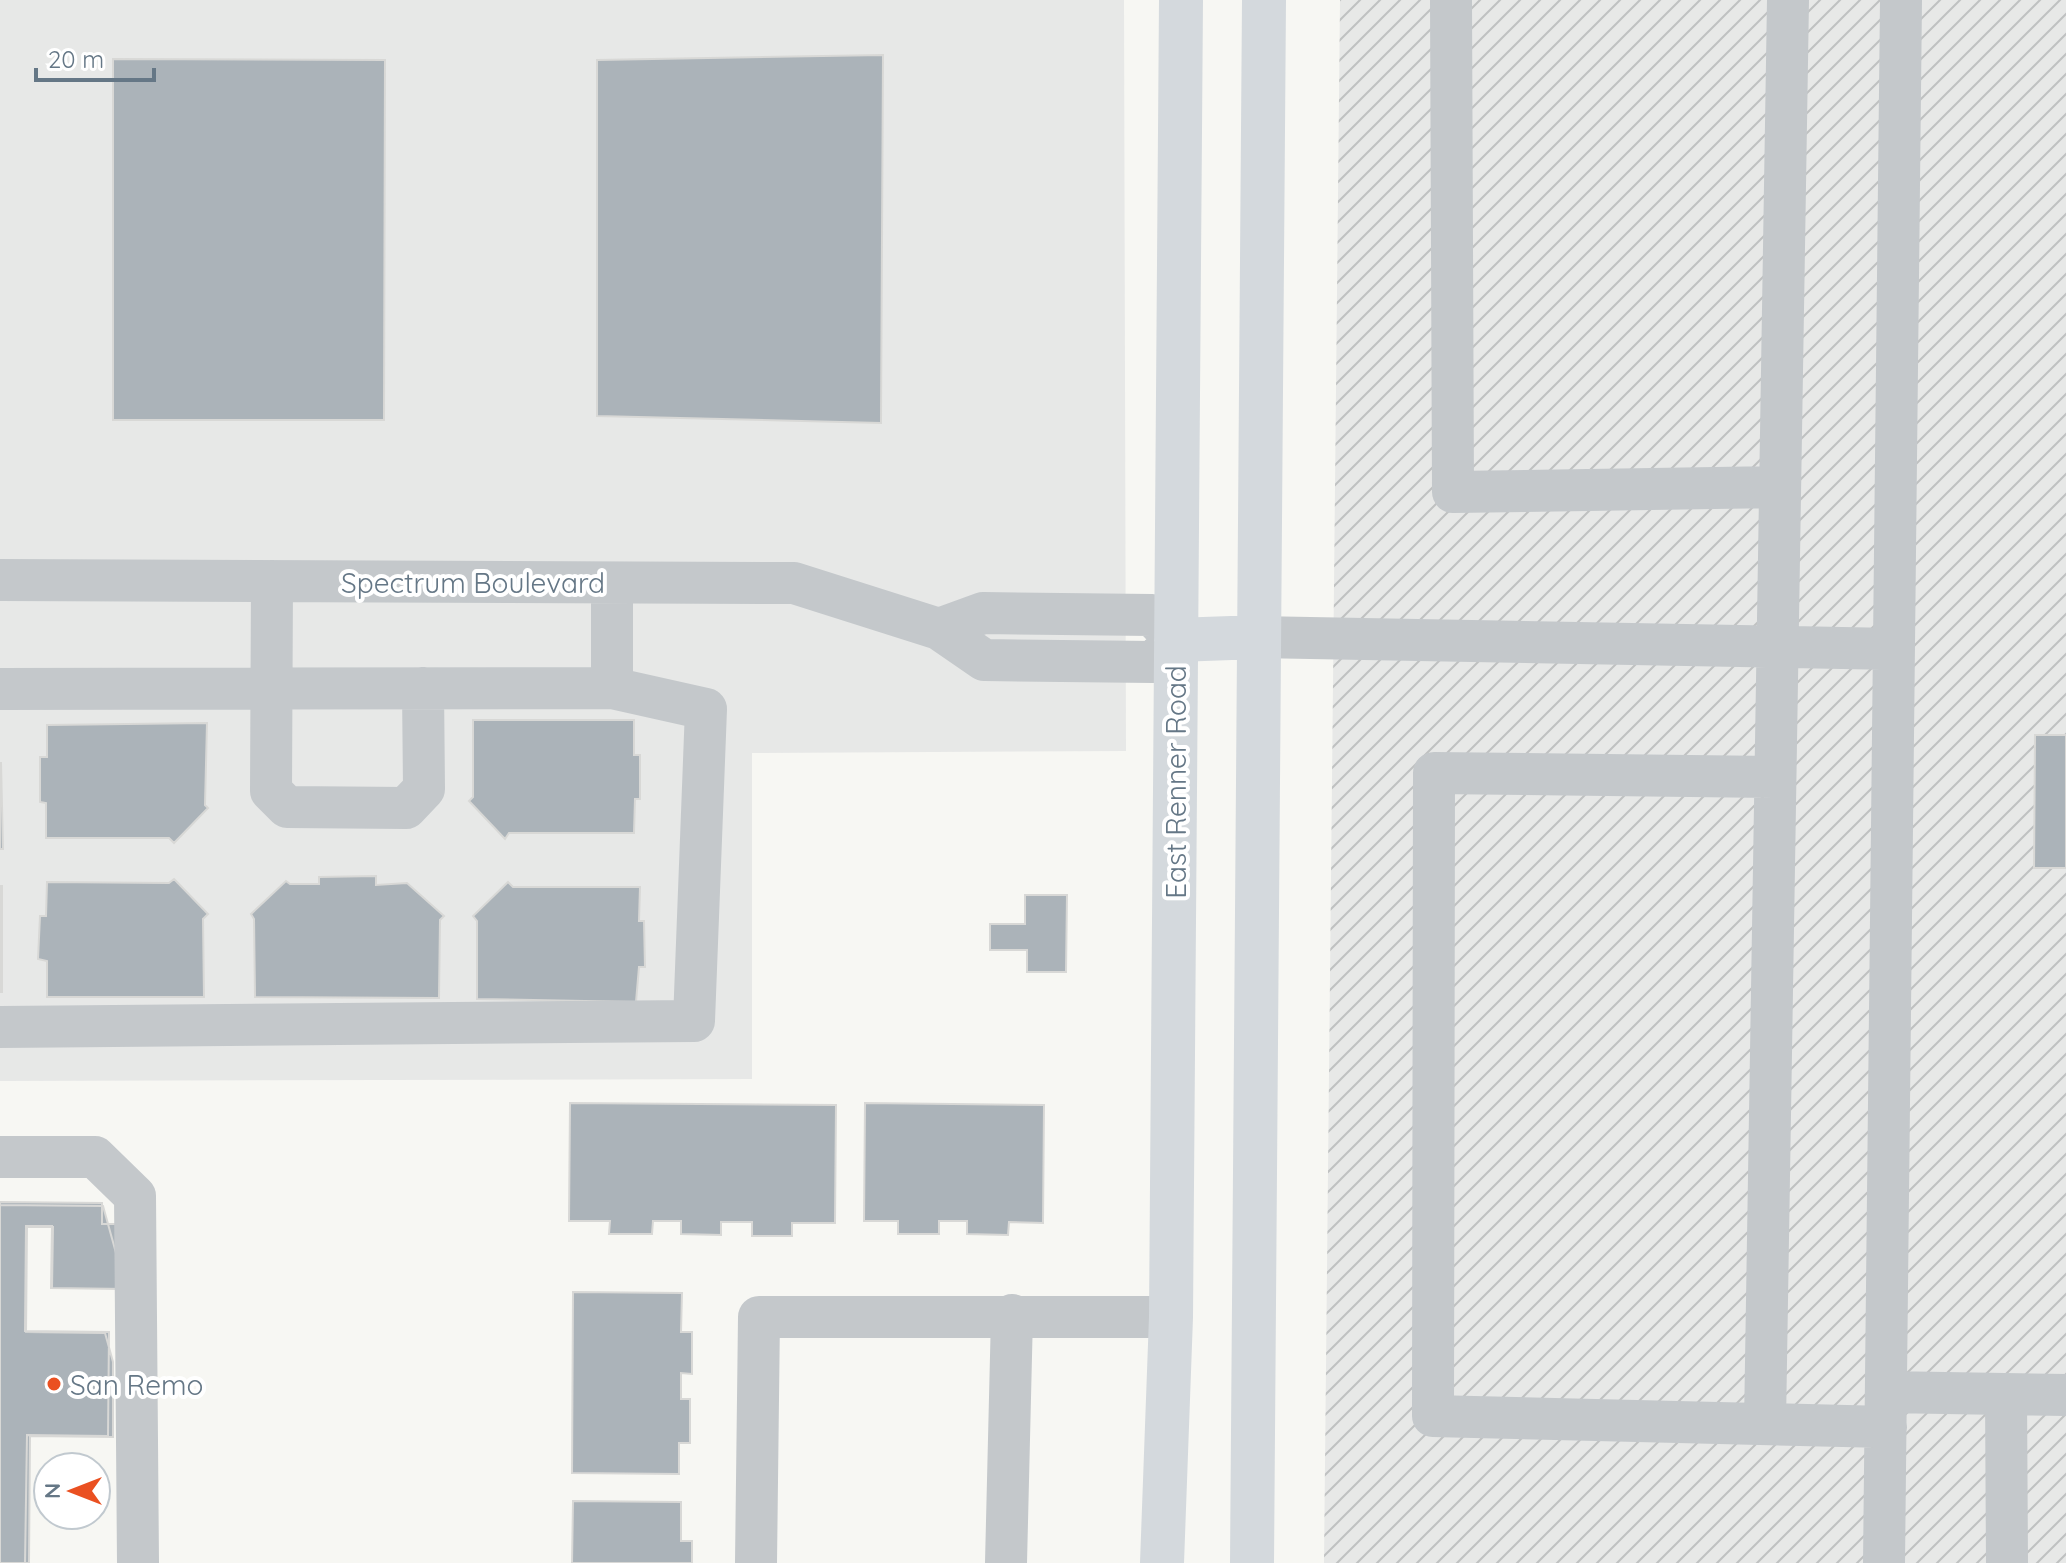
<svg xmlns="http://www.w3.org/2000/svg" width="2066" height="1563" viewBox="0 0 2066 1563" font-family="Quicksand,sans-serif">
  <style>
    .built { fill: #e7e8e7 }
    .industrial { fill: url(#industrial-furrows) }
    .building { fill: #abb3b9; stroke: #d8d8d6; stroke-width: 2 }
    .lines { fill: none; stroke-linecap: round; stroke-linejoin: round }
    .minor { stroke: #c4c8cb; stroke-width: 42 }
    .major { stroke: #d4d9dd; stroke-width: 44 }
    .poi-dot { fill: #ea5021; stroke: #fff; stroke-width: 3 }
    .labels { text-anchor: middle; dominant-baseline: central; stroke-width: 8; stroke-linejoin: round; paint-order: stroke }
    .street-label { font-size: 28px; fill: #657786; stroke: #fff }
    .poi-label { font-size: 28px; fill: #657786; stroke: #fff; text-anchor: start }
  </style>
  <defs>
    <pattern id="industrial-furrows" width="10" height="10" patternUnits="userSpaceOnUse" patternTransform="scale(2)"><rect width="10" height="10" fill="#e7e8e7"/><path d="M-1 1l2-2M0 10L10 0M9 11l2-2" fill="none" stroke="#bfc1c1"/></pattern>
  </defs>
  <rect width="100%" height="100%" fill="#f7f7f3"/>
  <path class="built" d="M0 0H1124L1126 751 752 753V1079L0 1081Z"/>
  <path class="industrial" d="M1340 0H2066V1563H1324Z"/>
  <path class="building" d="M883 55 881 423 597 416V60Z
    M113 59 385 60 384 420H113Z
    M473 720H634V755H640V799H635L634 833H509L505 839 469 801 473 797Z
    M207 723 205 805 208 808 174 843 169 838H46V803L40 802V757H47V725Z
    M2035 735H2066V868H2034Z
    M0 763H1L3 849H0Z
    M376 876V885L407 883 444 916 440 920 439 998 255 997 254 919 251 914 286 881 290 884H319V877Z
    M174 879 208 914 203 919 204 997H47V961L38 959 40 916H46L47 882 169 883Z
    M508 882 513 887H640L639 921H644L645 967H639L636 1002 477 999V921L473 916Z
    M0 886H2V992H0Z
    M1025 895H1067L1066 972H1027V950H990V924H1025Z
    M570 1103 836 1105 835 1223H792V1236H752V1222H721V1235L681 1234V1221H653L652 1234H609L610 1221H569Z
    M865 1103 1044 1105 1043 1223 1009 1222 1008 1235 967 1234V1221H939V1234H898V1221H864Z
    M0 1202 102 1203V1224H118L117 1289 51 1288 52 1226H26L25 1331 109 1332 108 1436 27 1435 25 1563H0Z
    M0 1205 103 1206 126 1289 52 1288 53 1227H27L26 1332 105 1333 113 1362V1437L30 1436 29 1563H0Z
    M573 1292 682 1293 681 1332H692V1374L681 1373V1399H690V1443H679V1474L572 1473Z
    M573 1501 681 1502V1541H692V1563H572Z"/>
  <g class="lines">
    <path class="minor" d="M1451 0 1453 492 1779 487
      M0 580 794 583 939 629 984 660 1153 662 1176 640 1152 615 983 613 939 629
      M272 581 271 791 287 807 406 808 424 789 423 688
      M1259 637 1894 649
      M0 689 612 688
      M1773 777 1434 773 1433 1416 1886 1427
      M0 1027 694 1021 706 709 612 688V583
      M0 1157H95L135 1196 138 1563
      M1886 1392 2066 1395
      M2006 1394 2007 1563
      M1765 1424 1788 0
      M756 1563 759 1317H1171
      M1006 1563 1012 1315
      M1884 1563 1901 0"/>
    <path class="major" d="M1176 640 1259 637
      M1162 1563 1171 1317 1181 0
      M1252 1563 1264 0"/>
  </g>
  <circle class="poi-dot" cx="54" cy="1384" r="8"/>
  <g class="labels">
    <g class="street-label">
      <text x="473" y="582">Spectrum Boulevard</text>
      <text transform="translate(1175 782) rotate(-90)">East Renner Road</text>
    </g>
    <g class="poi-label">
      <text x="70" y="1384">San Remo</text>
    </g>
  </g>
  <g transform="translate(72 1491) rotate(270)"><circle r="38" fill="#ffffff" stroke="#c1c9cf" stroke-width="2"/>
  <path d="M0-6L14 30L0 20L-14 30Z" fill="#ea5021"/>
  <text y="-12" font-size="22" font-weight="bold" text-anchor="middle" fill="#657786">N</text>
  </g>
  <path d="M36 68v12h118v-12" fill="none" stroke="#657786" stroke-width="4"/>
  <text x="48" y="68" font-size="24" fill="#657786" stroke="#ffffff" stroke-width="6" paint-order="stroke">20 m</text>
</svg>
